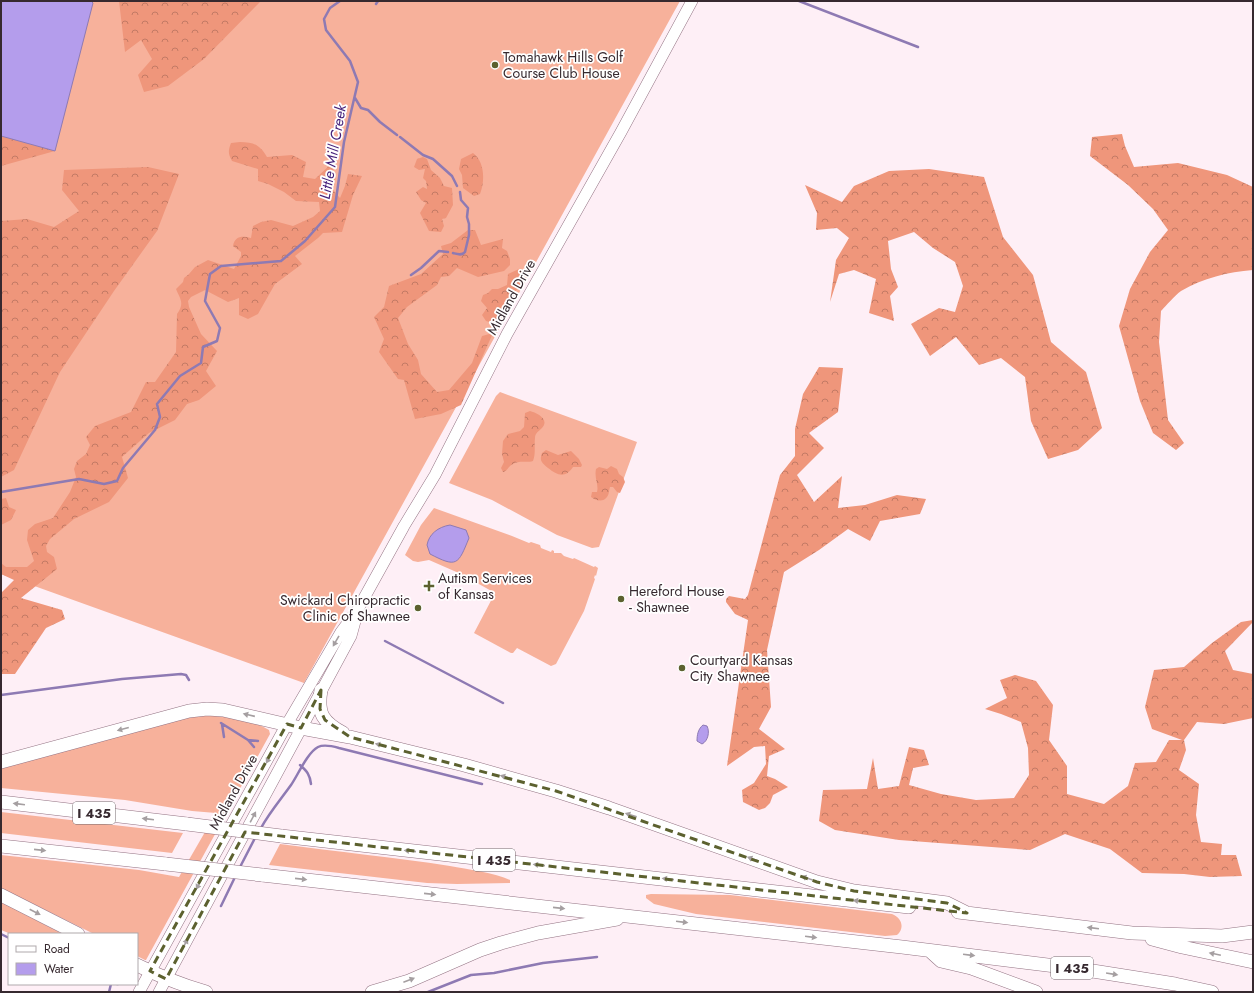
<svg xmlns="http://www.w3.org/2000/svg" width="1254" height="993" viewBox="0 0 1254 993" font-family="Jost,sans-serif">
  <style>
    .grass { fill: #f7b19b }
    .forest { fill: url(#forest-crowns) }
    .water { fill: #b49dec; stroke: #8e7ab3 }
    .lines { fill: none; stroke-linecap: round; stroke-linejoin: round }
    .stream { stroke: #8e7ab3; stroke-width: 2.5 }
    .major-casing { stroke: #937383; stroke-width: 12 }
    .highway-casing { stroke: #937383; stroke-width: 14 }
    .major { stroke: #fff; stroke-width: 11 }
    .highway { stroke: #fff; stroke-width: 13 }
    .highway-bridge-casing { stroke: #937383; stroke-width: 14; stroke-linecap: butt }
    .highway-bridge { stroke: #fff; stroke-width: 13 }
    .oneway { fill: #a59fa1 }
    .marked { fill: none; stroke: #5c612f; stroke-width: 3; stroke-dasharray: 8 5; stroke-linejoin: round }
    .poi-dot { fill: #5c612f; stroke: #fff; stroke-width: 1.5 }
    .labels { text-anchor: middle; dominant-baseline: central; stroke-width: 3.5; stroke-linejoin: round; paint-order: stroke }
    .shield { fill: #fff; stroke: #72696d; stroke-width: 1 }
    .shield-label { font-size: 13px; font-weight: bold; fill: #36292f }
    .poi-label { font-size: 14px; fill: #36292f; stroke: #fff; text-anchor: start }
    .street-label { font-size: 14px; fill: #36292f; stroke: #fff }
    .water-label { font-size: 15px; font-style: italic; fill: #441f79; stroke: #fff }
  </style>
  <defs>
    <pattern id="forest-crowns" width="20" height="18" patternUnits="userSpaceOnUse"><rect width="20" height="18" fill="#ef967b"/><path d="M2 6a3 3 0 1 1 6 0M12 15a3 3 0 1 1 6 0" fill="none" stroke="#c27a65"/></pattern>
  </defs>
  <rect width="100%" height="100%" fill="#feeff6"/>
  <path class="grass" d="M1 1H680L304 683 1 574Z
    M500 392 637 442 599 547 592 548 557 535 492 500 449 483 496 396Z
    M434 508 512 536 529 543 531 542 540 545 541 548 551 552 552 550 554 551V553H561L564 556 573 559 574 558 594 567 595 566 598 568 596 576 595 575 594 578 595 579 594 582 584 611 556 664 551 666 517 648 513 653H511L474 633 495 593 461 574 429 560 418 562 413 561 405 555 421 525Z
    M219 715C236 718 254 721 269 730L270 734 146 960H145L137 956V934H94L1 888V855L139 870C153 872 165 875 179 877L216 813 192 811 125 800 1 788V765L196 716Z
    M1 812 183 833 172 853 1 833Z
    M280 844C337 852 394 857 450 866 467 869 495 873 510 880V883L457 884 427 883 269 865Z
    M651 894 730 895 892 914C902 918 905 928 897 935L885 936 696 914 654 904 646 898V895Z
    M1 902 63 934H11L1 930Z"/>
  <path class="forest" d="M119 1H261L204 59 168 86 144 92 138 75 152 59 141 40 125 52Z
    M1122 134 1125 146 1134 167 1178 163 1227 175 1253 187V270C1228 272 1203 278 1181 291 1174 296 1167 305 1161 311L1159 342 1168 420 1184 443 1176 450 1153 433 1140 401 1119 326 1130 289 1150 252 1168 230 1153 209 1128 185 1090 156 1092 137Z
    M1 136 55 151 1 166Z
    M240 142C254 142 260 145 267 157L292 155 306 162 303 177 315 179 331 164 336 176 333 190 340 198 345 186 348 174 362 176 353 195 342 232 323 233 318 238 295 256 302 264 275 284 258 314 248 319 239 315V298L228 302 205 290 191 297 188 301 189 307 201 334 217 351 206 371 216 386 199 400 187 404 175 420 149 433 122 457 128 478 109 502 74 519 50 539 46 546 47 552 54 557 57 569 21 598 62 610 65 619 46 628 15 674H1V593L14 580 1 574V563L6 567H27L34 561 27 540 28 530 35 524 53 518 70 492 76 477 74 469 77 461 86 454 90 445 86 437 95 426 131 412 146 382H155L176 352 177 314C185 303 180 299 176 289L183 282 184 278 189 274 195 267 208 260 234 269 241 256V252L233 246C235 235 243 236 251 238L253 226 261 222 271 220 293 226 313 217 320 211 319 202 296 201 284 192 268 184 258 181V169L232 161C228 154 228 151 231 143Z
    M473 153C485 162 485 181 480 194L474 196 463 188 462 175 459 169 461 159Z
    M423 157 427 159 431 170 440 178 444 186 452 188 453 205 446 218 442 219 444 226 441 232 429 231 420 213 426 203 421 200 416 192 423 187 427 189 426 181 423 178 425 169 419 170 414 167 417 159Z
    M148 167 179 174 157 231 114 291 60 372 14 470 1 477V221L27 219 54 227 79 211 62 190 64 170Z
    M929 169 984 177 1003 237 1033 275 1051 342 1086 372 1102 428 1078 450 1048 459 1031 421 1025 377 1001 358 979 365 956 337 930 356 911 324 939 308 955 312 963 286 955 262 933 248 914 232 888 241 891 269 898 287 890 296 894 321 869 313 876 279 854 270 839 274 830 302 836 260 849 238 837 228 816 230 817 213 805 185 842 202 854 186 889 171Z
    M468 230H475L481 245 503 239 502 248 507 251 510 259V265L504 271 478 277 457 268 449 276 441 277 437 285 407 307 398 318 408 344 418 360 421 374 437 392 449 390 472 363 482 336 493 333 461 405 441 414 415 419 404 380 398 379 379 352 384 339 374 317 384 307 389 286 421 274 443 254 441 246 451 243Z
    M519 269 523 278V283C511 294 504 310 496 324L486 321 482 315 487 308 481 301 483 295 488 293 492 289H498L507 285 508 274Z
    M819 367 843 368 838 412 809 433 824 448 797 475 814 502 842 476 838 508 865 505 897 495 926 499 920 514 880 521 870 541 848 529 819 550 784 572 767 650 771 707 759 729 785 749 769 756 767 776 775 779 788 787 773 795 770 803 765 808 759 810 743 802 742 790 754 783 766 764 765 746 754 747 727 766 748 620 735 614 726 602V599L729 596 745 599 748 595 780 475 795 456V429L803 394Z
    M530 411C537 413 550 419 542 428 539 431 535 433 535 438 534 446 536 453 533 461 527 463 519 460 513 464 508 466 508 471 503 472L501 468 504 462 502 454 503 441 508 434 520 431 524 427 525 413Z
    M546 450 558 455 571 451 579 459 582 465 581 467H573C565 479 557 475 548 468 542 463 539 461 542 453Z
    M611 466 617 469 619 474 623 477 625 482 620 493 617 492 613 487H610C609 490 609 495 607 497 603 503 595 500 591 497L592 492H597C599 485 594 478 596 469L599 467 607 469Z
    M6 498 9 507 16 510 11 520 1 525V499Z
    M1253 620V622L1225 651 1233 670 1253 674V718L1224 724 1197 722 1184 740 1186 750 1179 770 1199 784 1196 815 1201 842 1222 844 1221 855H1236L1242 876 1210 877 1184 874 1142 873 1110 849 1065 834 1030 850 899 840 835 830 819 821 823 790 867 789 873 758 878 789 899 786 909 747 924 750 929 765 913 768 909 785 941 794 976 800 1014 798 1029 775 1028 748 1021 722 1001 714 985 709 1007 698 1000 680 1015 675 1036 681 1053 705 1049 740 1067 766V794L1104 804 1128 786 1135 763 1156 762 1169 740H1182L1152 729 1145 707 1154 670 1184 667 1212 643 1241 622Z"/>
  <path class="water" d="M1 1H91L93 3 55 151 1 136Z
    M450 525 466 530 469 538C458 565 457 568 430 554L427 545C429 534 438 527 450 525Z
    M703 725 707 726C710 732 708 741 702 744L697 741C697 735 698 729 703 725Z"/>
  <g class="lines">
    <path class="stream" d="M799 1 918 47
      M376 4 378 1
      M355 98 361 108 368 110 380 122 397 135
      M400 137 423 155 433 159 452 176 457 186
      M453 253C457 254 462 256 465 252L469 235V224L467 217 468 208 461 200 460 192
      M411 275 421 268 439 251 448 252
      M1 492 79 479 104 484 117 481 123 468 155 430 160 417 157 404 180 376 201 363 203 347 217 341 220 328 205 301 210 274 221 266 281 261 305 241 335 207 344 142 358 82 350 61 326 30 324 19 330 8 340 1
      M385 641 503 703
      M1 695 122 679 181 674 186 675 189 680
      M221 723 248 740 258 741
      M222 724 224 737
      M248 740 254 747
      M300 765C307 771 310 775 311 784
      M261 828C269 813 281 799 291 785 298 775 307 753 318 747 324 744 332 746 339 748L482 784
      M239 869 256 836
      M221 906 236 875
      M1 934 9 938
      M117 984H118
      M109 992 111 984
      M428 992 471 975 494 973 543 963 597 957"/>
    <g class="major-casing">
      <path id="major" d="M139 992 287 724 341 632 358 609 404 526 435 475 507 334 621 132 692 1
        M159 992 351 636 357 614"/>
    </g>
    <g class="highway-casing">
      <path id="highway" d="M321 690C317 714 323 722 343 733
        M1 762 189 711 207 709 223 710 301 728 350 737 464 765 556 791 609 808 817 882 854 891 947 903 967 913
        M1 802 187 824
        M281 836 909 907
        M1 846 166 864
        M262 875 902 947 1080 969 1175 984 1212 992
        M1 895 78 934
        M958 912 1132 933 1222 936 1253 932
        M1152 939 1182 947 1253 962
        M930 951 941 961 971 968 1036 992
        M137 965C159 976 182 985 206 992
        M372 992 409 981 480 950 501 943 538 933 617 919"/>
    </g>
    <use href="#major" class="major"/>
    <use href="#highway" class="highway"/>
    <g class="highway-bridge-casing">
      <path id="highway-bridge" d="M187 824 281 836
        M166 864 262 875"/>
    </g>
    <use href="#highway-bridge" class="highway-bridge"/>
  </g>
  <defs><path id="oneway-solid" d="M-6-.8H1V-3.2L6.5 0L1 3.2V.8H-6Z"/></defs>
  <g class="oneway">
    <use href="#oneway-solid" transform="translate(336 641) rotate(120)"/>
    <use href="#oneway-solid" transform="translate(249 715) rotate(-167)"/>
    <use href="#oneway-solid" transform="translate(123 729) rotate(165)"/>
    <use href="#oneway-solid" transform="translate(381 745) rotate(-166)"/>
    <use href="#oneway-solid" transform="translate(269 758) rotate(119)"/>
    <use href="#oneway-solid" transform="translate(506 777) rotate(-165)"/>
    <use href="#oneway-solid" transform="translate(19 804) rotate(-173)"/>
    <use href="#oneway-solid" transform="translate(631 815) rotate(-162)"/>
    <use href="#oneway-solid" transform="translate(253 817) rotate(-62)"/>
    <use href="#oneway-solid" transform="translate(148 819) rotate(-173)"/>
    <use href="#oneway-solid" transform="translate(40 850) rotate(6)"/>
    <use href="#oneway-solid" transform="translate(410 851) rotate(-174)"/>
    <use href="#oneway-solid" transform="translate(753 859) rotate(-160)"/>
    <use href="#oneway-solid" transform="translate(539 865) rotate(-174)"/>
    <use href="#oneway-solid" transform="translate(807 878) rotate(-161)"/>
    <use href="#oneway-solid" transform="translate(301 879) rotate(6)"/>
    <use href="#oneway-solid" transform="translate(668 879) rotate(-174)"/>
    <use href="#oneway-solid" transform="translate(199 884) rotate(119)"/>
    <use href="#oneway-solid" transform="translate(430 894) rotate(6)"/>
    <use href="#oneway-solid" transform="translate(859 901) rotate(-173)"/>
    <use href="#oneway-solid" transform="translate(559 908) rotate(6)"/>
    <use href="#oneway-solid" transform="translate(35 912) rotate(27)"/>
    <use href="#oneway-solid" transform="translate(682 922) rotate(7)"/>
    <use href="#oneway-solid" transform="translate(1093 928) rotate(-173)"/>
    <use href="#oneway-solid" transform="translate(811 937) rotate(7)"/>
    <use href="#oneway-solid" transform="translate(185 944) rotate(-62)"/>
    <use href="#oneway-solid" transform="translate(1215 954) rotate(-168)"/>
    <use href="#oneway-solid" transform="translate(969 955) rotate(7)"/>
    <use href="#oneway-solid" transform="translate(1112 974) rotate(9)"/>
    <use href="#oneway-solid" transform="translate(409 980) rotate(-21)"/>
  </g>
  <path class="marked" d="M321 690 320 709 325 720 350 737 556 791 817 882 854 891 947 903 967 913 245 832 166 979 150 971 287 724 301 728Z"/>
  <g class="poi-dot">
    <circle cx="495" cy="65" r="4"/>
    <path d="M427 580h4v4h4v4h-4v4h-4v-4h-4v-4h4z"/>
    <circle cx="621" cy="599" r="4"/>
    <circle cx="418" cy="608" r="4"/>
    <circle cx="682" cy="668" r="4"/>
  </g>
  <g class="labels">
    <g class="shield">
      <rect x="73" y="802" width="42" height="22" rx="3"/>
      <rect x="473" y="849" width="42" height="22" rx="3"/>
      <rect x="1051" y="957" width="42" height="22" rx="3"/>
    </g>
    <g class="shield-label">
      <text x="94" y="813">I 435</text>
      <text x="494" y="860">I 435</text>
      <text x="1072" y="968">I 435</text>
    </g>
    <g class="poi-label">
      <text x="503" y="57">Tomahawk Hills Golf<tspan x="503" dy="16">Course Club House</tspan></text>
      <text x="438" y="578">Autism Services<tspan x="438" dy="16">of Kansas</tspan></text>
      <text x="629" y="591">Hereford House<tspan x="629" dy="16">- Shawnee</tspan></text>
      <text x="410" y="600" text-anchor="end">Swickard Chiropractic<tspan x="410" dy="16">Clinic of Shawnee</tspan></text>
      <text x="690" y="660">Courtyard Kansas<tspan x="690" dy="16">City Shawnee</tspan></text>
    </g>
    <g class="street-label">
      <text transform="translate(511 297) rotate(-61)">Midland Drive</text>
      <text transform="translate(233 792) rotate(-61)">Midland Drive</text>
    </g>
    <g class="water-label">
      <text transform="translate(333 152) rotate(-80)">Little Mill Creek</text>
    </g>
  </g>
  <rect width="1254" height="993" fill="none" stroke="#36292f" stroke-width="4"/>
  <rect x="8" y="933" width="130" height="52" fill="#ffffff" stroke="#afa9ac"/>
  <rect x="16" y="946" width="20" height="6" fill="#ffffff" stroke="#afa9ac"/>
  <text x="44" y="953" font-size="12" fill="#36292f">Road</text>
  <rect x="16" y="963" width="20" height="12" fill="#b49dec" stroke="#afa9ac"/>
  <text x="44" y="973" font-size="12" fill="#36292f">Water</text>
</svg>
